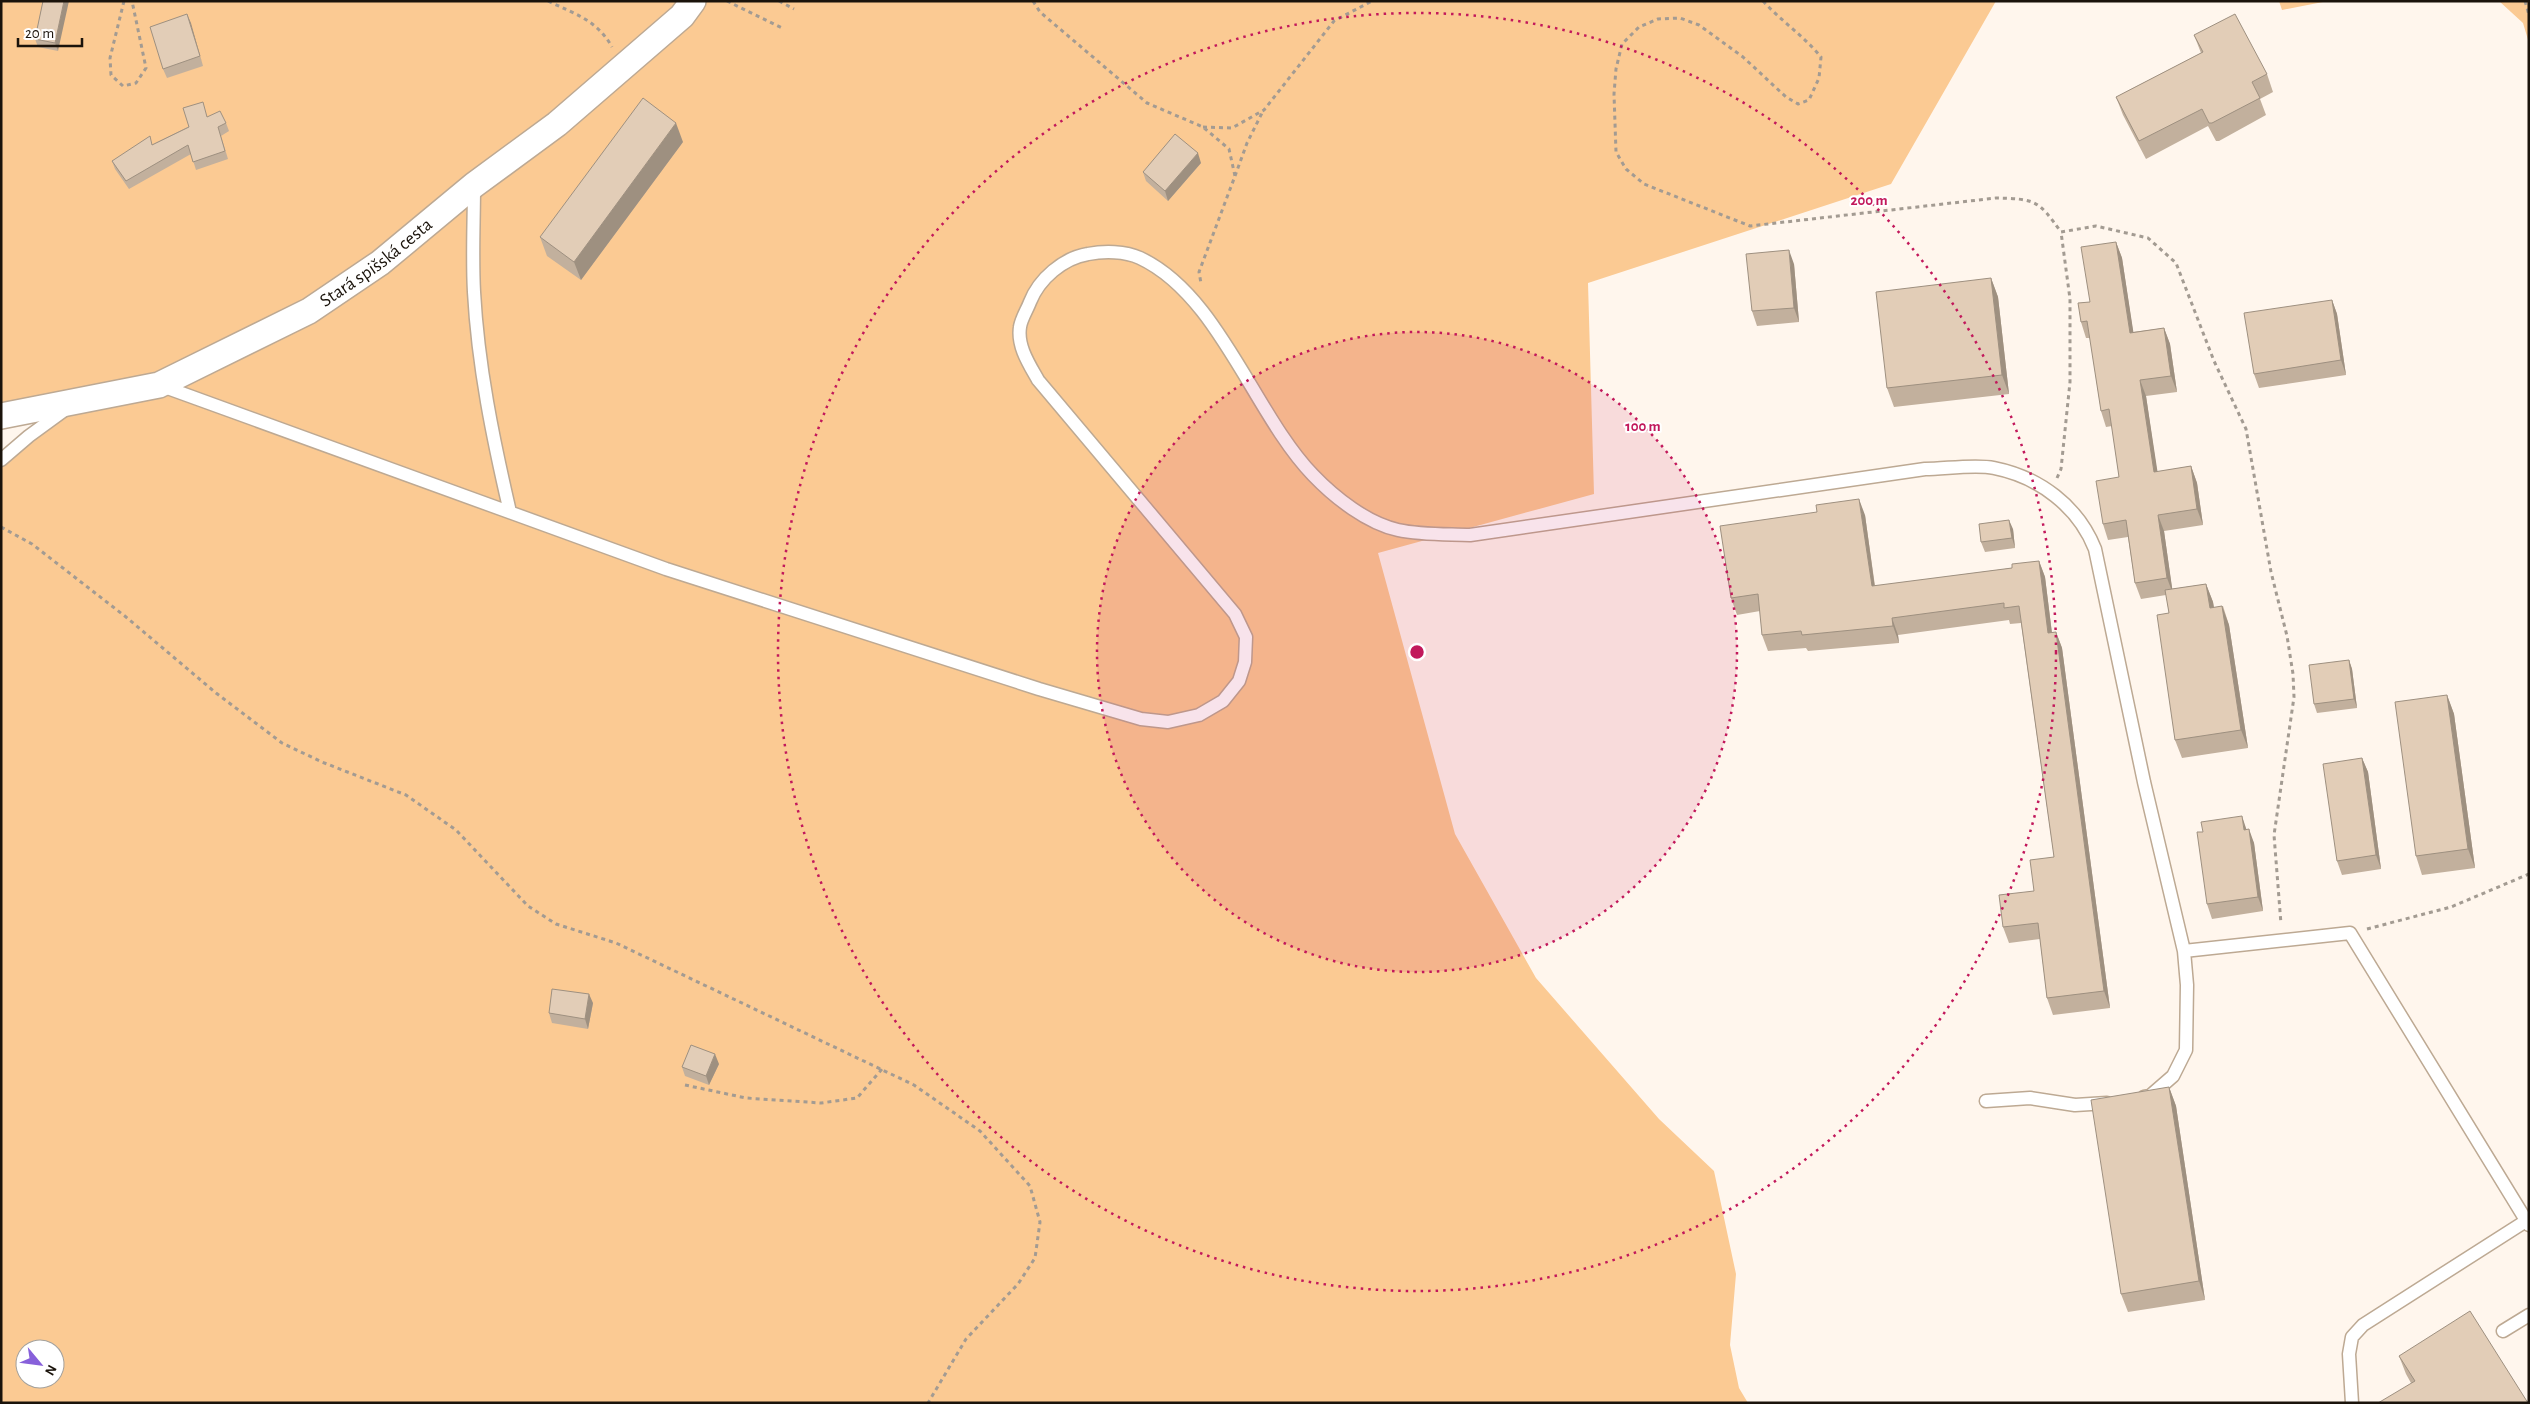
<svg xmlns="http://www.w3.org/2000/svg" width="2530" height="1404" viewBox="0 0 2530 1404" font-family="'Alegreya Sans',sans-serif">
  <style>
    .green { fill: #fbca93; fill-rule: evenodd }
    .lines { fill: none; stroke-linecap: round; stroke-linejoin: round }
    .lane-casing { stroke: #bda993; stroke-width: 15 }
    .street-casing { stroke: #bda993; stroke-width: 28 }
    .path { stroke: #a39b92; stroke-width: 3; stroke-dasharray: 4 4; stroke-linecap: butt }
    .lane { stroke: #fff; stroke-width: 12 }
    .street { stroke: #fff; stroke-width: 25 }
    .wall { fill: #c2b09d }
    .shaded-wall { fill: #9e9080 }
    .building { fill: #e2cdb7; stroke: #9e9080 }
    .ring { fill: none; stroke: #c2185b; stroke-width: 2.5; stroke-dasharray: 2.5 5 }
    .labels { text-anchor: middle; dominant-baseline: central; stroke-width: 4; stroke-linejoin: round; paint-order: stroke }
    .street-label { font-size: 19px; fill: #1a130b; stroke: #fff }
    .centre { fill: #c2185b; stroke: #fff; stroke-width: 2.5 }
    .ring-label { font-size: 15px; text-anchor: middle; font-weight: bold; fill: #c2185b; stroke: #fff; stroke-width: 4; stroke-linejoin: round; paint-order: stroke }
  </style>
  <rect width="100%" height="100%" fill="#fff6ed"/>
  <path class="green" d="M1 1H1996L1891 184 1588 283 1594 494 1378 553 1455 834 1536 978 1659 1119 1714 1171 1736 1274 1730 1345 1739 1388 1748 1403H1V460L76 400 1 416ZM25 1349H55V1379H25Z
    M2279 1H2328L2282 10Z
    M2499 1H2529V43L2523 23Z"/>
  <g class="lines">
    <g class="lane-casing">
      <path id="lane" d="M474 185C474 221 472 256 474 292 478 366 493 439 510 512
        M162 386 666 569 1039 689 1141 719 1168 722 1199 715 1223 701 1239 681 1245 662 1246 637 1235 614 1038 380C1029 364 1017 346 1020 327 1021 319 1027 310 1030 302 1039 279 1063 258 1088 254 1104 251 1125 251 1140 258 1219 295 1254 414 1313 475 1335 498 1367 523 1398 530 1421 535 1446 534 1470 535L1925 469C1945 469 1975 464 1994 468 2039 477 2078 506 2095 549L2144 782 2184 951 2187 985 2186 1050 2173 1076 2150 1096 2144 1097
        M1 460 29 436 66 409
        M2184 951 2350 933 2529 1225
        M1986 1101 2030 1098 2075 1105 2107 1103
        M2503 1331 2529 1315
        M2352 1403 2349 1354 2352 1337 2363 1325 2529 1219"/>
    </g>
    <g class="street-casing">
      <g id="street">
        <path id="s1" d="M1 416 159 385 309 311 380 263 474 185 557 124 682 16 693 1"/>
      </g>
    </g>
    <path class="path" d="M124 1 110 58 111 75 123 86 136 83 146 68 132 1
      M548 1C575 14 597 20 612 47
      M727 1 784 29
      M779 1 794 9
      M1033 1 1040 12 1147 103 1203 127 1229 149 1235 176 1199 272 1201 283
      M1763 1C1781 21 1804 36 1821 57L1819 78 1809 100 1798 104 1786 97 1743 57 1699 25 1680 18 1658 19 1639 27 1622 44 1616 69 1614 94 1616 152 1626 169 1644 184 1750 226 1996 198C2036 199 2038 200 2061 232
      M2525 1 2529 15
      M1203 127 1232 128 1264 110 1334 21 1372 1
      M1235 176 1247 143 1263 111
      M2057 478 2061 469 2070 382V299L2061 232 2096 226 2148 238 2176 263 2214 361 2246 429 2271 572 2287 636 2293 674 2294 697 2274 835 2281 924
      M1 527 32 544 126 617 216 693 282 743 322 762 406 795 456 830 528 906 556 924 616 943 914 1085 980 1131 1030 1186 1040 1222 1035 1258 1018 1284 966 1339 928 1403
      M2367 929 2451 907 2529 874
      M685 1085 746 1098 821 1103 857 1098 882 1069"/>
    <use href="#lane" class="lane"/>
    <use href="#street" class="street"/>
  </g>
  <path class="wall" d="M43 1 58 51 38 47 35 39Z
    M187 14 203 66 167 78 163 69Z
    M2194 35 2267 74 2273 92 2260 99 2266 115 2219 141H2216L2208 126 2146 159 2123 115 2116 97 2201 53Z
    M208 117 226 123 229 131 221 136 228 159 196 170 191 154 129 189 115 169 112 161 153 144Z
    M683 142 581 280 547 256 540 237Z
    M1201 163 1168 201 1146 181 1143 172Z
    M2116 242 2122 258 2133 332 2164 328 2170 344 2177 392 2146 396 2157 472 2191 466 2197 483 2203 525 2164 531 2172 589 2206 584 2213 602 2214 608 2223 606 2229 625 2248 748 2182 758 2175 740 2169 613 2166 595 2141 599 2135 583 2128 537 2108 540 2103 524 2119 477 2112 426 2106 427 2101 411 2090 338H2086L2081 322Z
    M1794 264 1799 322 1757 326 1752 311Z
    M1991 278 1998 297 2009 394 1894 407 1887 388Z
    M2332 300 2337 314 2346 375 2259 388 2254 374Z
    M1865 515 1875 586 2012 568 2039 561 2045 577 2052 633 2056 632 2062 648 2110 1008 2053 1015 2047 998 2040 939 2009 943 2003 927 2034 891 2054 857 2021 623 2010 624 2009 620 1898 635 1899 643 1808 651 1806 648 1768 651 1762 635 1760 611 1737 615 1731 598Z
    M2013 529 2015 548 1985 552 1981 542Z
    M2349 660 2352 669 2357 708 2317 713 2314 704Z
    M2447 695 2454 714 2475 868 2422 875 2416 856Z
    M2362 758 2368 772 2381 869 2342 875 2337 861Z
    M2247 829 2254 843 2263 911 2212 919 2207 904Z
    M593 1003 588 1029 552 1023 549 1013Z
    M719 1064 709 1085 685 1076 682 1067Z
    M2169 1087 2176 1106 2205 1300 2128 1312 2121 1294Z
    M2399 1356 2528 1403 2411 1383 2406 1374Z"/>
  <path class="shaded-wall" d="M64 1H69L58 51 55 43Z
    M187 14 191 23 203 66 200 56Z
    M676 123 683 142 581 280 574 262Z
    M1198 153 1201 163 1168 201 1165 191Z
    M2116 242 2122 258 2136 349 2130 333Z
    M1789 250 1794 264 1799 322 1794 308Z
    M1991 278 1998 297 2009 394 2002 375Z
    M2332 300 2337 314 2346 375 2341 360Z
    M2164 328 2170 344 2177 392 2171 376Z
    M2140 380 2146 396 2160 488 2154 472Z
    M2191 466 2197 483 2203 525 2197 509Z
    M1859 499 1865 515 1877 603 1872 586Z
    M2158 515 2164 531 2173 594 2167 578Z
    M2009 520 2013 529 2015 548 2012 538Z
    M2039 561 2045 577 2054 650 2048 633Z
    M2206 584 2213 602 2217 627 2210 608Z
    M2222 606 2229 625 2248 748 2241 730Z
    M1892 618 1898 635 1899 643 1893 626Z
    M2056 632 2062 648 2110 1008 2104 991Z
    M2349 660 2352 669 2357 708 2354 699Z
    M2447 695 2454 714 2475 868 2468 849Z
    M2362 758 2368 772 2381 869 2376 855Z
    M2242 816 2247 831 2244 830Z
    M2249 829 2254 843 2263 911 2258 897Z
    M589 994 593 1003 588 1029 585 1019Z
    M715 1054 719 1064 709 1085 706 1076Z
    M2169 1087 2176 1106 2205 1300 2199 1281Z"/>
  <path class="building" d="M43 1H64L55 43 35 39Z
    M187 14 200 56 163 69 150 27Z
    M2235 14 2267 74 2252 82 2260 98 2212 123H2209L2202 109 2139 141 2116 97 2203 52 2194 35Z
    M643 98 676 123 574 262 540 237Z
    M203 102 207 117 220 111 226 123 218 127 225 151 193 162 188 145 126 181 112 161 150 136 152 145 189 127 183 108Z
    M1175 134 1198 153 1165 191 1143 172Z
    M2116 242 2130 333 2164 328 2171 376 2140 380 2154 472 2191 466 2197 509 2158 515 2167 578 2135 583 2126 520 2103 524 2096 481 2119 477 2109 409 2101 411 2087 321 2081 322 2078 303 2090 302 2081 247Z
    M1789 250 1794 308 1752 311 1746 254Z
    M1991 278 2002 375 1887 388 1876 292Z
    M2332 300 2341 360 2254 374 2244 313Z
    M1859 499 1872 586 2012 568V564L2039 561 2048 633 2056 632 2104 991 2047 998 2038 923 2003 927 1999 895 2034 891 2030 860 2054 857 2019 606 2004 608V603L1892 618 1893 626 1802 635 1801 631 1762 635 1758 594 1731 598 1720 526 1817 512 1816 505Z
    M2009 520 2012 538 1981 542 1979 524Z
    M2206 584 2210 608 2222 606 2241 730 2175 740 2157 615 2169 613 2165 590Z
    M2349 660 2354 699 2314 704 2309 665Z
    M2447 695 2468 849 2416 856 2395 702Z
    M2362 758 2376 855 2337 861 2323 764Z
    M2242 816 2244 830 2249 829 2258 897 2207 904 2197 832H2203L2201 822Z
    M552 989 589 994 585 1019 549 1013Z
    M691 1045 715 1054 706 1076 682 1067Z
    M2169 1087 2199 1281 2121 1294 2091 1100Z
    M2470 1311 2528 1403H2378L2415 1381 2399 1356Z"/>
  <circle cx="1417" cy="652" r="320" fill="#c2185b" fill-opacity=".12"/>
  <g class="ring">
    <circle cx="1417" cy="652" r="320"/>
    <circle cx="1417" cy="652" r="639"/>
  </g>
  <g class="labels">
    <g class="street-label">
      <text stroke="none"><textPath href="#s1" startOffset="411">Stará spišská cesta</textPath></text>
    </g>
  </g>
  <circle cx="1417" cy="652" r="8" class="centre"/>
  <g class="ring-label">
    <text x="1869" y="205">200 m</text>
    <text x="1643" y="431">100 m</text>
  </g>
  <rect width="2530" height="1404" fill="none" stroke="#1a130b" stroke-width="5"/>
  <g transform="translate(40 1364) rotate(119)"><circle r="24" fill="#ffffff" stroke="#a3a19d"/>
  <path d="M0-4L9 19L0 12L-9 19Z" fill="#8760da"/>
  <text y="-8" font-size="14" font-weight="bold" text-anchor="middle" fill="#1a130b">N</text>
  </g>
  <path d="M18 38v8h64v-8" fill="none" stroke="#1a130b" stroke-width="2.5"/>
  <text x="25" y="38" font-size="15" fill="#1a130b" stroke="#ffffff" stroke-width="4" paint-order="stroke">20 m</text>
</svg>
